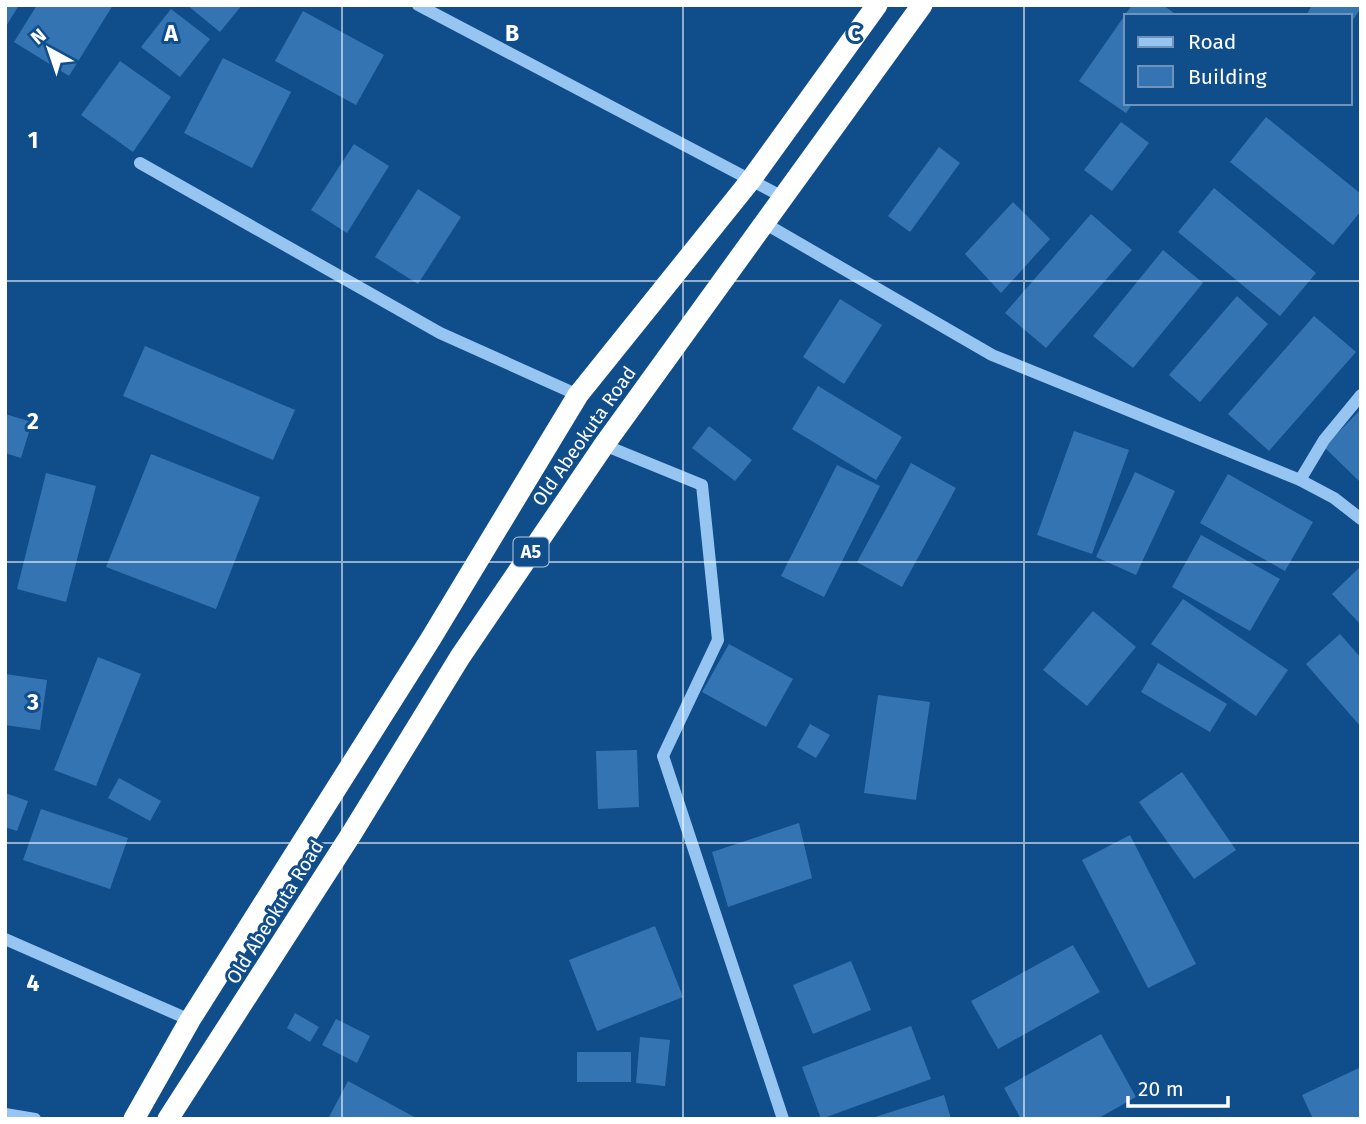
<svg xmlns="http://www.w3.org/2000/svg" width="1366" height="1124" viewBox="0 0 1366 1124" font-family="'Fira Sans',sans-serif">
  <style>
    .building { fill: #3474b3 }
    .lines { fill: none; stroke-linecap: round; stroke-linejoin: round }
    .minor { stroke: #96c5f2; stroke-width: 12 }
    .highway { stroke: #fff; stroke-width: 21 }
    .grid { fill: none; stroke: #fff; stroke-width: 2; stroke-opacity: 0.55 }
    .labels { text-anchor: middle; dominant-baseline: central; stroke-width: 6; stroke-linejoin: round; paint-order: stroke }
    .shield { fill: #104d8b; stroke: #b7cadc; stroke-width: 2 }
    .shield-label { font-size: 18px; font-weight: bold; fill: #fff }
    .street-label { font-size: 19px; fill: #fff; stroke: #104d8b }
    .grid-label { font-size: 23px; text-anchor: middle; font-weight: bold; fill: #fff; stroke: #104d8b; stroke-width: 6; stroke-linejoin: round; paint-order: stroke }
  </style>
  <rect width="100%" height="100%" fill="#104d8b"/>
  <path class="building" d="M5 5H19L5 28Z
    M37 5H113L69 76 14 42Z
    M187 5H242L220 32Z
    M1132 5H1163L1178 16H1126V103H1133L1126 113 1079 81Z
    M1312 5H1361V8L1350 24V16H1306Z
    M171 9 210 39 180 77 141 47Z
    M303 11 384 55 356 105 275 61Z
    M223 58 291 92 252 168 184 133Z
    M120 61 171 97 133 152 81 115Z
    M1266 117 1361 194V211L1333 245 1230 162Z
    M1121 122 1149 143 1112 191 1084 170Z
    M354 144 389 166 347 233 311 210Z
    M939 147 960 163 910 232 888 216Z
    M1214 188 1316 273 1280 316 1178 232Z
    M418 189 461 217 418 284 375 257Z
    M1013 202 1050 239 1001 293 965 254Z
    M1091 214 1132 250 1046 348 1005 313Z
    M1163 250 1203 283 1133 368 1093 336Z
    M1237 296 1268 324 1200 402 1169 375Z
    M840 299 882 325 844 384 803 357Z
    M1314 316 1356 352 1269 451 1228 414Z
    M145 346 295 410 273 460 123 396Z
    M818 386 902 437 876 480 792 429Z
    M1361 409V483L1324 447Z
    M5 414 32 422 21 458 5 453Z
    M709 426 752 460 735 481 692 448Z
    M1074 431 1129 450 1092 554 1037 535Z
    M151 454 260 497 216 609 106 567Z
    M911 463 956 488 902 587 857 562Z
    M837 465 880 486 824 597 781 576Z
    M1135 472 1175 491 1136 575 1096 557Z
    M46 473 96 486 66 602 17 589Z
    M1228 474 1313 522 1285 571 1200 523Z
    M1201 535 1280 579 1250 631 1172 587Z
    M1361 566V625L1332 594Z
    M1183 599 1288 670 1256 716 1151 644Z
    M1093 611 1136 647 1087 706 1043 670Z
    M1340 634 1361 658V727L1306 664Z
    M729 644 793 679 766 727 702 692Z
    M98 657 141 674 96 786 54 770Z
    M1158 663 1227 704 1210 732 1141 692Z
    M5 674 47 680 40 730 5 725Z
    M878 695 930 702 916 800 864 793Z
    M810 724 830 735 816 758 797 747Z
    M637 750 639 807 598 809 596 751Z
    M1182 772 1236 850 1194 879 1139 802Z
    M119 778 161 801 150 821 108 798Z
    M5 793 28 801 17 831 5 827Z
    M41 809 128 838 110 889 23 860Z
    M799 823 812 878 728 907 712 852Z
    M1130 835 1196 964 1148 988 1082 860Z
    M655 926 683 997 597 1031 569 960Z
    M1073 945 1100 992 998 1049 971 1001Z
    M851 961 871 1010 813 1034 793 985Z
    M295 1013 319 1027 310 1042 287 1028Z
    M336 1019 370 1036 357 1063 322 1045Z
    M911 1026 931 1079 821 1119 802 1067Z
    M1101 1034 1136 1097 1097 1119H1021L1004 1088Z
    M640 1037 670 1040 665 1086 636 1083Z
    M577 1052H631V1082H577Z
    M1361 1067V1118L1313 1119 1302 1095Z
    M348 1081 418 1119H328Z
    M944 1095 951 1119H872V1118Z"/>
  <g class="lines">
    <path class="minor" d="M418 5 783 197
      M140 163 440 333 578 395
      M764 223 992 355 1300 480 1334 498 1361 519
      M604 445 702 485 718 640 663 756 783 1119
      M1300 480 1324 440 1361 395
      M5 939 190 1020
      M5 1114 35 1119"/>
    <path class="highway" d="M134 1119 190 1020 430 640 578 395 750 181 877 5
      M168 1119 352 833 460 657 604 445 922 5"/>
  </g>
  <path class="grid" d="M342 5V1119M683 5V1119M1024 5V1119M5 281H1361M5 562H1361M5 843H1361"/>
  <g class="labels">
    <rect class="shield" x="513.5" y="537.5" width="35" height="29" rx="5"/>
    <g class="shield-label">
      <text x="531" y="552">A5</text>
    </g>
    <g class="street-label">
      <text transform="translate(584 436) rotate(-55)">Old Abeokuta Road</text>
      <text transform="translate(275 912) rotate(-58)">Old Abeokuta Road</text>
    </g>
  </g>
  <g class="grid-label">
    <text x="171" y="41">A</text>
    <text x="512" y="41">B</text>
    <text x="854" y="41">C</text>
    <text x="33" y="148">1</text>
    <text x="33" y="429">2</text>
    <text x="33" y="710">3</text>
    <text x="33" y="991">4</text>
  </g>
  <rect width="1366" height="1124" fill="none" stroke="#ffffff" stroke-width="14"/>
  <rect x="1124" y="14" width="228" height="91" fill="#104d8b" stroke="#7094b9" stroke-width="2"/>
  <rect x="1138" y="37" width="35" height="10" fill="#96c5f2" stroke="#7094b9" stroke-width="2"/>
  <text x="1188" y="49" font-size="21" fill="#ffffff">Road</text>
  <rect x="1138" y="66" width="35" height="21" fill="#3474b3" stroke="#7094b9" stroke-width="2"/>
  <text x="1188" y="84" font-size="21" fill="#ffffff">Building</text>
  <g transform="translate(49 49) rotate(320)" stroke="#104d8b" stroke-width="5" paint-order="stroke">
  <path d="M0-5L12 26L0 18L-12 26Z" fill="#ffffff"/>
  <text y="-10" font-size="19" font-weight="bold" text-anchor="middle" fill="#ffffff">N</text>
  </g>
  <path d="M1128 1096v10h100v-10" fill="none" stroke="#ffffff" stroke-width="3.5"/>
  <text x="1138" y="1096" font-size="21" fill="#ffffff" stroke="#104d8b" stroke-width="5" paint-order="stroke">20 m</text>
</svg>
